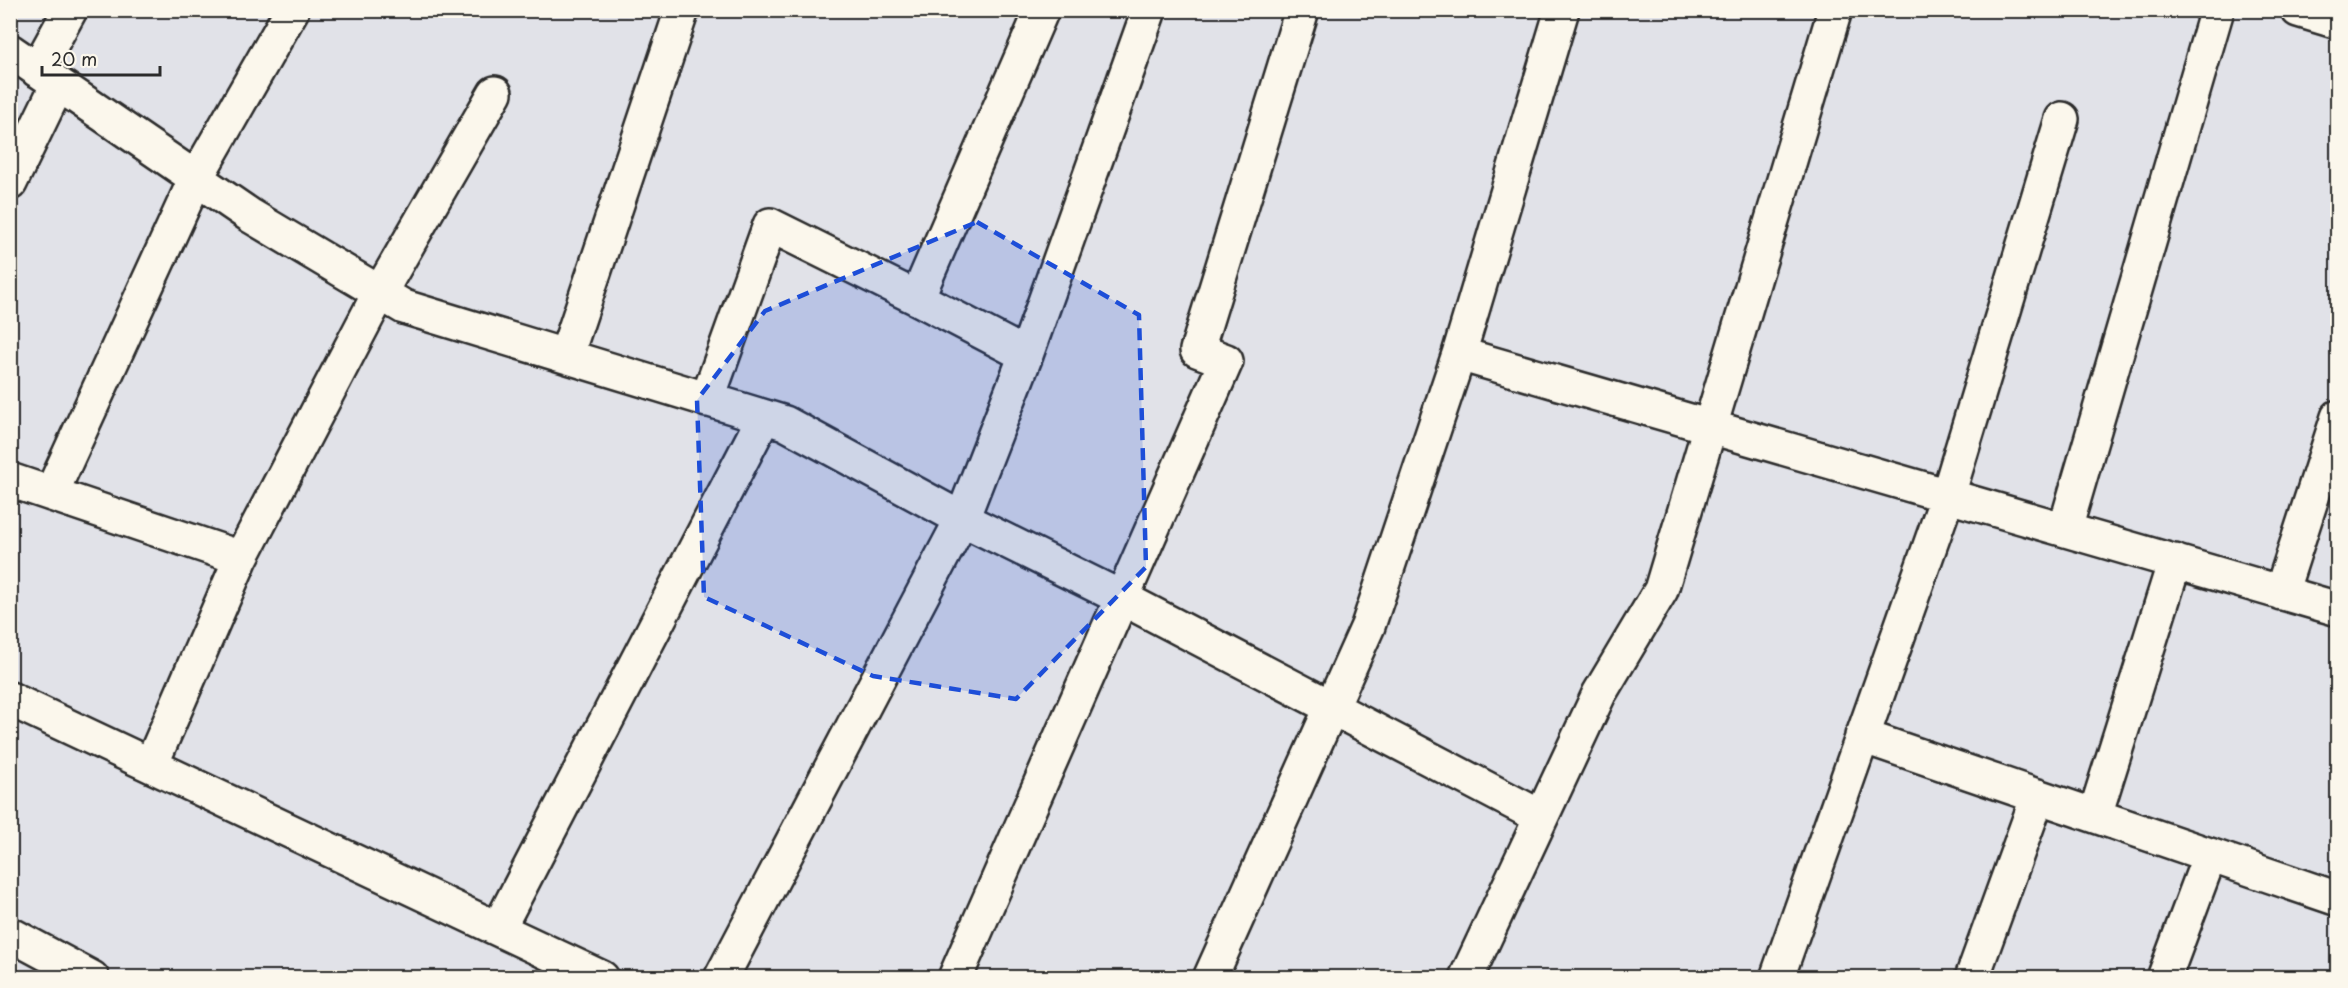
<svg xmlns="http://www.w3.org/2000/svg" width="2348" height="988" viewBox="0 0 2348 988" font-family="'Playpen Sans',sans-serif">
  <style>
    .lines { fill: none; stroke-linecap: round; stroke-linejoin: round }
    .minor-casing { stroke: #2b2b2b; stroke-width: 38 }
    .minor { stroke: #fbf7ec; stroke-width: 33 }
    .marked { fill: #1d4ed8; fill-opacity: 0.2; stroke: #1d4ed8; stroke-width: 4.5; stroke-dasharray: 12 8; stroke-linejoin: round }
  </style>
  <rect width="100%" height="100%" fill="#e1e2e8"/>
  <filter id="ink" filterUnits="userSpaceOnUse"><feTurbulence type="fractalNoise" baseFrequency=".0167" numOctaves="2"/><feDisplacementMap in="SourceGraphic" scale="12" xChannelSelector="R" yChannelSelector="G"/><feConvolveMatrix kernelMatrix="1 2 1 2 8 2 1 2 1" color-interpolation-filters="sRGB"/></filter>
  <g filter="url(#ink)">
    <g class="lines">
      <g class="minor-casing">
        <path id="minor" d="M2298 10 2338 22
          M10 51 251 216 404 307 785 423 962 519 1122 598 1541 817
          M37 70 70 10
          M10 183 58 84
          M917 298 1042 10
          M1459 354 2338 609
          M566 356 682 10
          M707 400 770 225 917 298 1026 355
          M10 480 241 558
          M51 494 196 178 292 10
          M2065 529 2217 10
          M2281 593 2338 417
          M10 699 602 978
          M1862 736 2338 899
          M151 765 241 558 379 294 495 93
          M2095 815 2175 561
          M498 929 764 417
          M10 934 92 978
          M721 978 962 519 1026 355 1148 13
          M955 978 1226 361 1197 350 1302 10
          M1210 978 1368 626 1459 354 1562 10
          M1466 978 1599 694 1661 590 1835 10
          M1777 978 1948 495 2062 119
          M1972 978 2038 796
          M2164 978 2210 855"/>
      </g>
      <use href="#minor" class="minor"/>
    </g>
  </g>
  <path class="marked" d="M977 222 1139 315 1146 567 1016 699 873 676 704 597 697 400 765 311Z"/>
  <rect width="2348" height="988" fill="none" stroke="#fbf7ec" stroke-width="36"/>
  <rect x="18" y="18" width="2312" height="952" fill="none" stroke="#2b2b2b" stroke-width="2" filter="url(#ink)"/>
  <path d="M42 66v9h118v-9" fill="none" stroke="#2b2b2b" stroke-width="3"/>
  <text x="51" y="66" font-size="18" fill="#2b2b2b" stroke="#fbf7ec" stroke-width="4.5" paint-order="stroke">20 m</text>
</svg>
